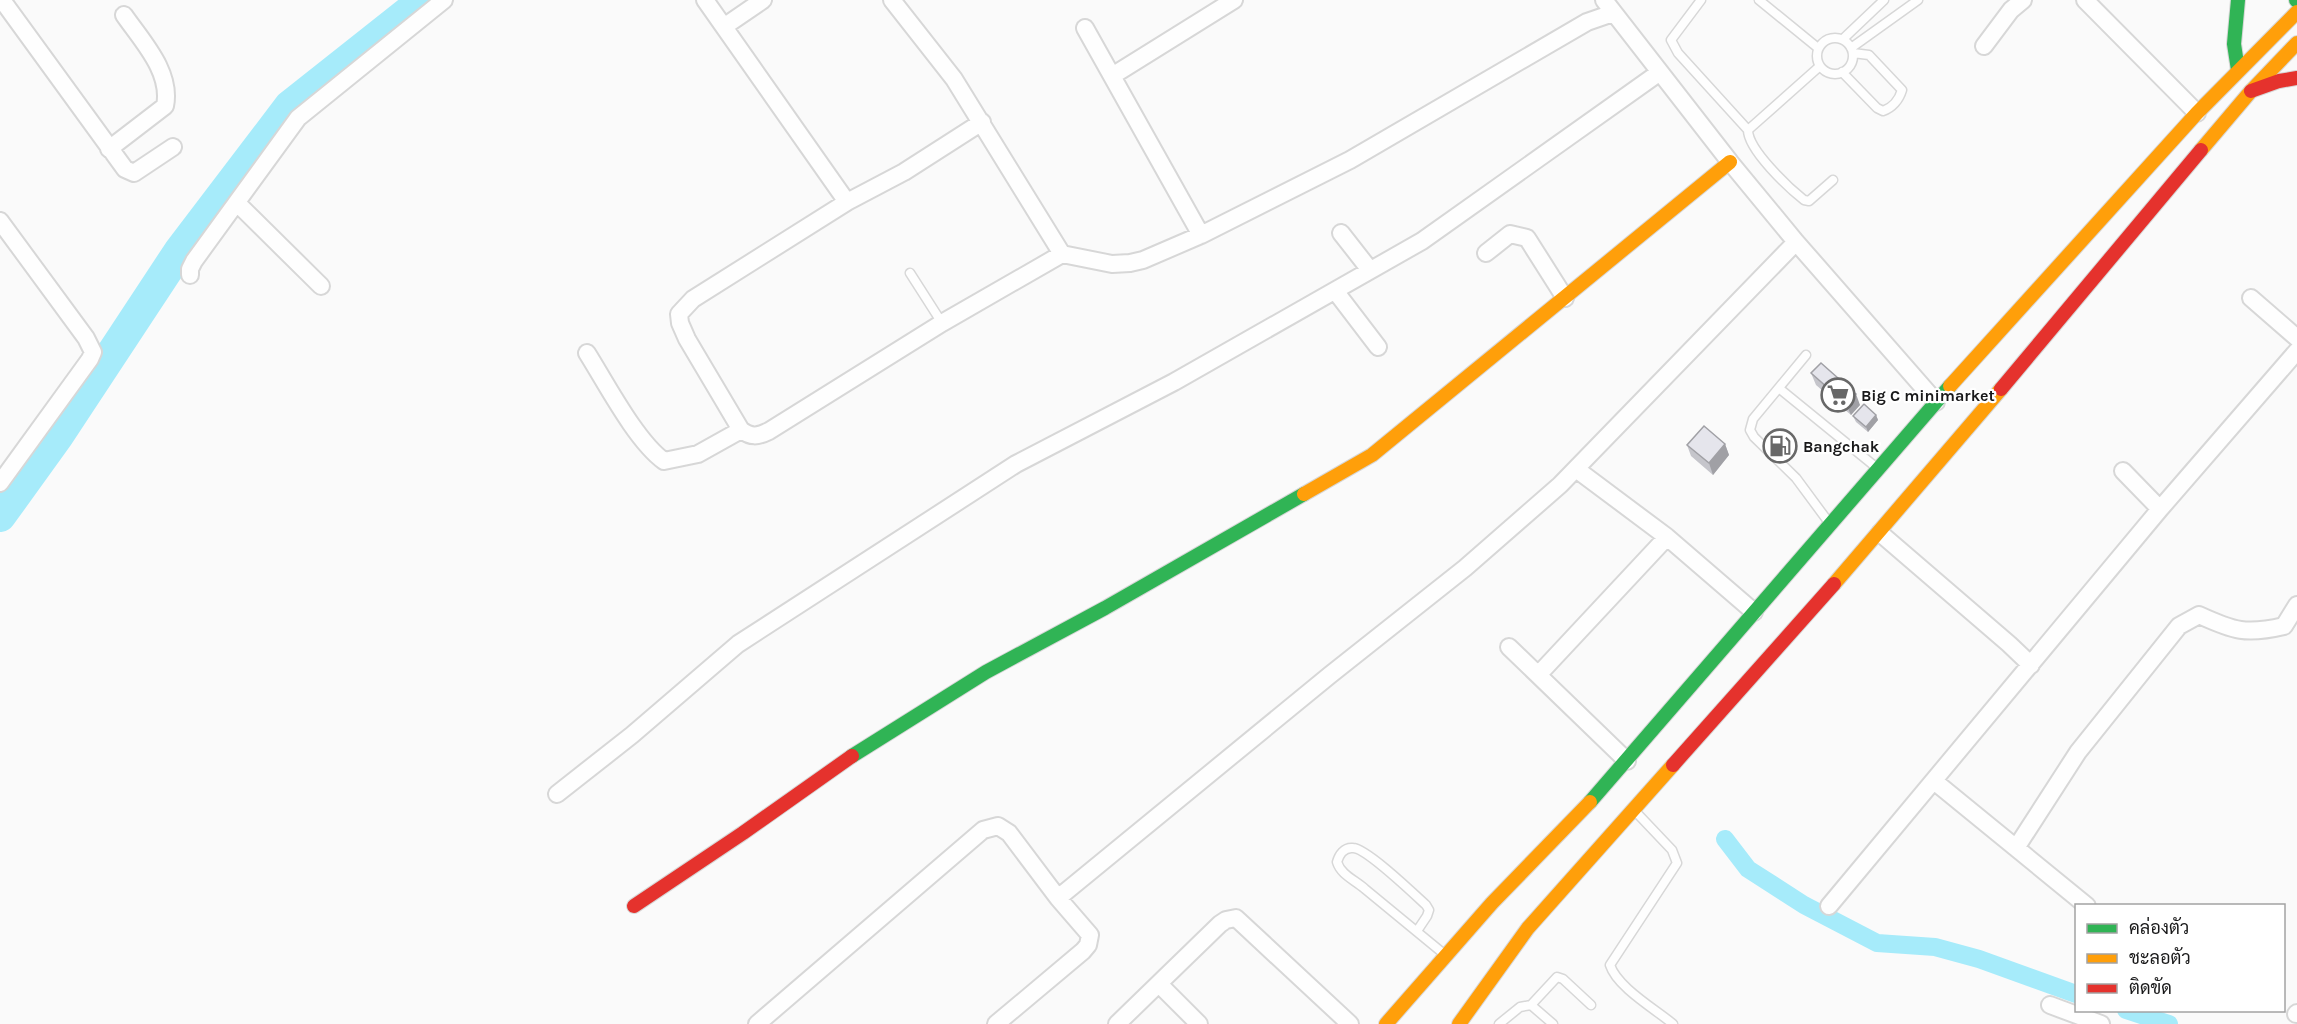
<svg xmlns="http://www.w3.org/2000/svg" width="2297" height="1024" viewBox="0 0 2297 1024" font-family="Karla,Sarabun,sans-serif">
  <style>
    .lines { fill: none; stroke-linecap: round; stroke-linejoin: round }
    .canal { stroke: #a6ebfa; stroke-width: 18 }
    .river { stroke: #a6ebfa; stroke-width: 32 }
    .lane-casing { stroke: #d7d7d7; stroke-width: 11 }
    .street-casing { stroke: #d7d7d7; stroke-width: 20 }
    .fast-casing { stroke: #d7d7d7; stroke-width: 16 }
    .slow-casing { stroke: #d7d7d7; stroke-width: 16 }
    .jam-casing { stroke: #d7d7d7; stroke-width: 16 }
    .lane { stroke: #fefefe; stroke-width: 8 }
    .street { stroke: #fefefe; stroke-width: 16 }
    .fast { stroke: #30b455; stroke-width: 14 }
    .slow { stroke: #ff9f0a; stroke-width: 14 }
    .jam { stroke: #e5322d; stroke-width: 14 }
    .wall { fill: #c5c5cb }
    .shaded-wall { fill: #a0a0a5 }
    .building { fill: #e5e5ec; stroke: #a0a0a5; stroke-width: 1.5 }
    .labels { text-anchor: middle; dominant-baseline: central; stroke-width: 4.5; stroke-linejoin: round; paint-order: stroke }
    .poi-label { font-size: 16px; font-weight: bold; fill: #19191a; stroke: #fff; text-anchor: start }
  </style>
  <rect width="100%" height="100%" fill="#fafafa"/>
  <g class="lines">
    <path class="canal" d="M1725 839 1748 869 1804 905 1877 943 1935 947 1979 959 2076 994
      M2126 1010 2169 1024"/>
    <path class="river" d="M0 516 57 437 179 252 290 106 424 0"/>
    <g class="lane-casing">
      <path id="lane" d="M1701 0 1671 40 1678 53 1748 130
        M1759 0 1818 48
        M1817 56a18 18 0 1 1 36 0a18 18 0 1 1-36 0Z
        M1843 39 1884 0
        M1851 48 1918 0
        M1820 66 1748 130C1748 150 1789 188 1804 200L1809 201 1833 180
        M1842 72 1877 108 1883 111C1892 108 1899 100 1902 90L1869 55 1853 53
        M910 273 942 323
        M1806 355 1753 419 1750 430 1754 437 1796 478 1830 524
        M1780 389 1877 468
        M1634 810 1672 850 1677 863 1610 965C1617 987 1655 1009 1673 1024
        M1417 931 1427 916 1429 910 1426 905C1414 894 1366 848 1353 848 1344 847 1339 855 1337 862 1341 875 1355 880 1365 889L1444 954
        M1531 1005 1557 977 1563 979 1591 1005
        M1499 1024 1520 1007 1531 1005 1553 1024"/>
    </g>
    <g class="street-casing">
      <path id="street" d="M2 0 125 169 134 173 173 147
        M705 0 847 202 904 172 982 122
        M892 0 954 79 1062 254 1112 264 1130 263 1143 260 1201 235 1350 160 1587 22 1613 13
        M1604 0 1730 162 1796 242 1936 402
        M2085 0 2197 113
        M725 26 763 0
        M1085 28 1201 235
        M1984 46 2011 10 2023 0
        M1112 76 1234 0
        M109 149 165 106C172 72 142 41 124 15
        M847 202 693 299 679 314 680 323 687 339 741 430C751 437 757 437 769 431L942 323 1062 254
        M237 203 321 286
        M0 221 86 338 93 352 90 359 0 483
        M1341 233 1370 270
        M1486 253 1510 234 1527 238 1565 298
        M190 275V269L194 261 298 118 444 0
        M1336 292 1378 347
        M2251 298 2297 338
        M587 353C606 383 636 441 664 461L698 454 741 430
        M1576 469 1667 537 1754 612
        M2123 471 2160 509
        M1880 533 2009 644 2031 665
        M1509 647 1627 761
        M1539 674 1667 537
        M1934 781 2087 906
        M557 794 632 735 738 644 1016 464 1174 382 1422 241 1660 72
        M2016 848 2078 752 2179 626 2199 615C2234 631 2246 635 2284 626L2297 605
        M1058 898 1330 675 1465 568 1560 485 1796 242
        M1829 906 2160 509 2297 351
        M1159 984 1199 1024
        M2050 1005 2101 1024
        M2296 1014 2297 1013
        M757 1024 983 830 998 826 1009 833 1058 898 1090 935 1088 945 1083 951 996 1024
        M1117 1024 1220 924 1226 920 1236 918 1350 1024"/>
    </g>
    <g class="fast-casing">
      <path id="fast" d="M2238 0 2234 44 2238 70
        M2296 0 2297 1
        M852 756 986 672 1105 608 1304 494
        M1590 802 1950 386"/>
    </g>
    <g class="slow-casing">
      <path id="slow" d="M2201 150 2251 91 2297 43
        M1950 386 2197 113 2297 12
        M1304 494 1372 455 1730 162
        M1834 584 2001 389
        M1386 1024 1492 903 1590 802
        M1459 1024 1528 928 1673 765"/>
    </g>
    <g class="jam-casing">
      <path id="jam" d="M2251 91 2279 81 2297 78
        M2001 389 2201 150
        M1673 765 1834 584
        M634 906 743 833 852 756"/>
    </g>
    <use href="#lane" class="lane"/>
    <use href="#street" class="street"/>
    <use href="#fast" class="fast"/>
    <use href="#slow" class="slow"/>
    <use href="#jam" class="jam"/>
  </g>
  <path class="wall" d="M1811 373 1860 405 1851 415 1816 385Z
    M1876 415 1878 420 1868 432 1856 422 1853 416Z
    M1725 444 1729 455 1713 475 1691 456 1687 445Z"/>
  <path class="shaded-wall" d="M1856 394 1860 405 1851 415 1846 404Z
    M1876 415 1878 420 1868 432 1866 427Z
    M1725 444 1729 455 1713 475 1709 463Z"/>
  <path class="building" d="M1821 363 1856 394 1846 404 1811 373Z
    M1864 404 1876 415 1866 427 1853 416Z
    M1704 426 1725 444 1709 463 1687 445Z"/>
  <defs>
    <g id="supermarket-ring" transform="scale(1.725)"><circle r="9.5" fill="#fff" stroke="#686868" stroke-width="1.5"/><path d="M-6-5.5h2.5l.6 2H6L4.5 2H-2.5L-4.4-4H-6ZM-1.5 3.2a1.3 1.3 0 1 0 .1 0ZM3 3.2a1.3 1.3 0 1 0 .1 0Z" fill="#686868"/></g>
    <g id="fuel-ring" transform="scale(1.725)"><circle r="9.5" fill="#fff" stroke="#686868" stroke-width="1.5"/><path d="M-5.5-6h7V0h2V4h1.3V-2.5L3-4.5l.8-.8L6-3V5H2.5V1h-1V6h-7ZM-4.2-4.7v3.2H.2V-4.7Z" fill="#686868"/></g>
  </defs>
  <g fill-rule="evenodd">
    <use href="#supermarket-ring" x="1838" y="395"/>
    <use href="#fuel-ring" x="1780" y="446"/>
  </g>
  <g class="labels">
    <g class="poi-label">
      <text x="1861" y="395">Big C minimarket</text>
      <text x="1803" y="446">Bangchak</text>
    </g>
  </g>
  <rect x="2075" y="904" width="210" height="108" fill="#ffffff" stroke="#a3a3a3" stroke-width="1.5"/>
  <rect x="2087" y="924" width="30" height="9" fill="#30b455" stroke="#a3a3a3" stroke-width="1.5"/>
  <text x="2129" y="934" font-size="18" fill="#19191a">คล่องตัว</text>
  <rect x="2087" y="954" width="30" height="9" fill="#ff9f0a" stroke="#a3a3a3" stroke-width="1.5"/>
  <text x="2129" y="964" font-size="18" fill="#19191a">ชะลอตัว</text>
  <rect x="2087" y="984" width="30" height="9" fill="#e5322d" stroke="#a3a3a3" stroke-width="1.5"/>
  <text x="2129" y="994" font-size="18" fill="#19191a">ติดขัด</text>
</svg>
